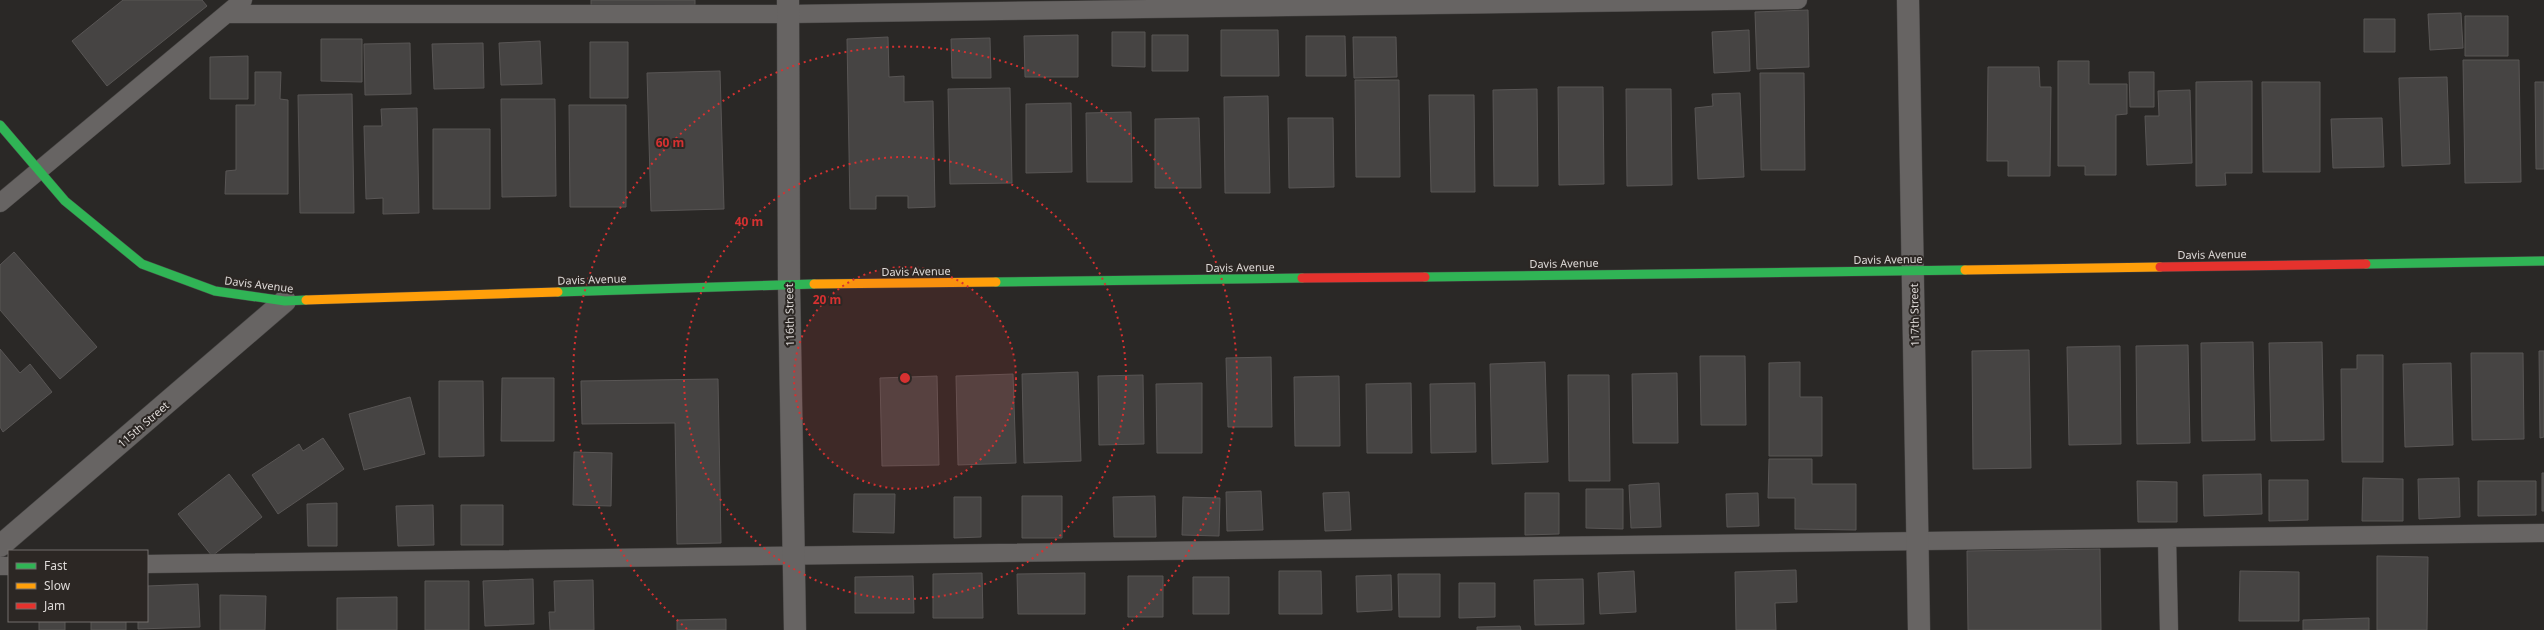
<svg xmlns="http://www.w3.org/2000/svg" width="2544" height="630" viewBox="0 0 2544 630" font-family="'Noto Sans',sans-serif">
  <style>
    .building { fill: #464443; stroke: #595655 }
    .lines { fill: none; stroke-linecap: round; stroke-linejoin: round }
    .lane-casing { stroke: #474544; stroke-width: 19 }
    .street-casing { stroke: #474544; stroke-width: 23 }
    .fast-casing { stroke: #474544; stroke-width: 10 }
    .slow-casing { stroke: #474544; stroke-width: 10 }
    .jam-casing { stroke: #474544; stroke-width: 10 }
    .lane { stroke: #676463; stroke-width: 18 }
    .street { stroke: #676463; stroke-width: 22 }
    .fast { stroke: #30b455; stroke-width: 9 }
    .slow { stroke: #ff9f0a; stroke-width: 9 }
    .jam { stroke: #e5322d; stroke-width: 9 }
    .ring { fill: none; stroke: #d63131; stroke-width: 2; stroke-dasharray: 2 4 }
    .labels { text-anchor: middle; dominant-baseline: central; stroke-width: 4; stroke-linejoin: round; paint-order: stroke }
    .street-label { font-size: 11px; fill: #dedad8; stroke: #2c2724 }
    .centre { fill: #d63131; stroke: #2c2724; stroke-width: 2 }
    .ring-label { font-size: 12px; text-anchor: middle; font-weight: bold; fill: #d63131; stroke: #2c2724; stroke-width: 4; stroke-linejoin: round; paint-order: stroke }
  </style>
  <rect width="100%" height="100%" fill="#2a2826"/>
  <path class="building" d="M123 0H202L207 6 107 86 72 41Z
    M591 0H695V5L591 6Z
    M1808 10 1809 67 1757 69 1755 12Z
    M2461 13 2463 48 2430 50 2428 14Z
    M2465 16H2508V56H2465Z
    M2364 19H2395V52H2364Z
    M1221 30H1278L1279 76H1221Z
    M1749 30 1750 71 1714 73 1712 32Z
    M1112 32H1145V67L1112 66Z
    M1078 35V77H1025L1024 36Z
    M1152 35H1188V71H1152Z
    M1306 36H1345L1346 76H1306Z
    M888 37 889 77 904 76V102L933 101 935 207 908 208V196H876V209H850L847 39Z
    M1353 37H1396L1397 77 1354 78Z
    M990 38 991 78H952L951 39Z
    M321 39H362V82L321 81Z
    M540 41 542 84 501 85 499 43Z
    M590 42H628V98H590Z
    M410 43 411 94 365 95 364 44Z
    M483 43 484 88 434 89 432 44Z
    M248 56V99H210V57Z
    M2463 60H2519L2521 182 2465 183Z
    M2058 61H2089V84H2127V114L2116 115V175H2085V166H2058Z
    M1988 67H2039L2040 87H2051L2050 176H2008V161H1987Z
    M720 71 724 209 651 211 647 73Z
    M255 72H281L280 99 288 100V194H225L226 171 236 170V105H255Z
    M2129 72H2154V107H2130Z
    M1760 73H1804L1805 170H1761Z
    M2447 77 2450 164 2402 166 2399 78Z
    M1355 80H1399L1400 177H1356Z
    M2252 81V173H2225L2226 185 2196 186V82Z
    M2262 82H2320V172H2263Z
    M2535 82H2544V169H2536Z
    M1558 87H1603L1604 184 1559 185Z
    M1010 88 1012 183 950 184 948 89Z
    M1537 89 1538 186H1494L1493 90Z
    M1626 89H1671L1672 185 1627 186Z
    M2190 90 2192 163 2147 165 2145 116H2159L2158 91Z
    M1740 93 1744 177 1698 179 1695 108 1713 106 1712 94Z
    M352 94 354 213H300L298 95Z
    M1429 95H1474L1475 192H1431Z
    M1268 96 1270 193H1225L1224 97Z
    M501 99H555L556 196 502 197Z
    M1071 103 1072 172 1026 173V104Z
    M569 105H626V207H570Z
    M417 108 419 213 383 214V198L366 199 364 126H382L381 109Z
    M1131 112 1132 182H1087L1086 113Z
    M1199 118 1201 188H1155V119Z
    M1288 118H1333L1334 187 1289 188Z
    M2382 118 2384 167 2333 168 2331 119Z
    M433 129H490V209H433Z
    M14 252 97 347 60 379 0 310V265Z
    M2253 342 2255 440 2202 441 2201 343Z
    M2322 342 2324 440 2271 441 2269 343Z
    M2188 345 2190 443 2137 444 2136 346Z
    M2120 346 2121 444 2069 445 2067 347Z
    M0 349 20 373 30 364 52 392 3 432 0 427Z
    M2029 350 2031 468 1973 469 1972 351Z
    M2539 351H2544V437L2540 438Z
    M2471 353H2523L2524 439 2472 440Z
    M2357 355H2383V462H2342L2341 369H2357Z
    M1700 356H1745L1746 425H1701Z
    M1271 357 1272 427H1228L1226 358Z
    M1545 362 1548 462 1492 464 1490 364Z
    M1800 362V397H1822V456H1769V363Z
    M2451 363 2453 445 2405 447 2403 364Z
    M1078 372 1081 461 1024 463 1022 374Z
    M1677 373 1678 443H1633L1632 374Z
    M1013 374 1016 463 958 465 956 376Z
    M1143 375 1144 444 1099 445 1098 376Z
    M1568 375H1609L1610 481H1569Z
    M937 376 939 465 882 466 880 378Z
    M1339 376 1340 446H1295L1294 377Z
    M502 378H554V441H501Z
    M718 379 721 543 677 544 675 423 582 424 581 381Z
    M439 381H483L484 456 439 457Z
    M1202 383V453H1157L1156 384Z
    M1411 383 1412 453H1367L1366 384Z
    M1475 383 1476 452 1431 453 1430 384Z
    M410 397 425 454 364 470 349 414Z
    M323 438 344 469 278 514 252 475 299 444 303 451Z
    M574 452 612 453 611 506 573 505Z
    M1769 459H1812V484H1856V530L1795 529V498H1768Z
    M2542 473H2544V511H2542Z
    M229 474 262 517 212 556 178 514Z
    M2261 474 2262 514 2204 516 2203 475Z
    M2363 478 2403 479V521H2362Z
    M2459 478 2460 517 2419 519 2418 479Z
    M2269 480H2308V520L2269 521Z
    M2137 481 2177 482V522H2138Z
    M2478 481H2536V515L2478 516Z
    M1659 483 1661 527 1631 528 1629 485Z
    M1586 489H1623V529L1586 528Z
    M1261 491 1263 530 1227 531 1226 492Z
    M1349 492 1351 530 1325 531 1323 493Z
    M1525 493H1559V534L1525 535Z
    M1758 493 1759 526 1727 527 1726 494Z
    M854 494H895L894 533 853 532Z
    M1022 496H1062V538H1022Z
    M1155 496 1156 537H1114L1113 497Z
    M954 497H981V537L954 538Z
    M1183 497 1220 498 1219 536 1182 535Z
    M337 503V546H308L307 504Z
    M433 505 434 545 398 546 396 506Z
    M461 505H503V545H461Z
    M2100 549 2101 630H1968L1967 551Z
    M2377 556 2428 557 2427 630H2377Z
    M1796 570 1797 602 1775 603 1776 630H1736L1735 572Z
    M1279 571H1321L1322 614H1279Z
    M1634 571 1636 612 1600 614 1598 573Z
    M2240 571 2299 572V621H2239Z
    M982 573 983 618H933V574Z
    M1085 573V614H1018L1017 574Z
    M1398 574H1440V617H1399Z
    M1391 575 1392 610 1357 612 1356 576Z
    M913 576 914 613H855V577Z
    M1128 576H1163V617H1128Z
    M1193 577H1229V614H1193Z
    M533 579 534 624 485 626 483 581Z
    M1583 579 1584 624 1535 625 1534 580Z
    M593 580 594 630H550L549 612H555L554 581Z
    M425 581H469V630H425Z
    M1459 583H1495V617L1459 618Z
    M198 584 200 627 138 629V621H147V586Z
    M220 595 266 596 265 630H220Z
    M397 597V630H337V598Z
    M2369 618V630H2303V620Z
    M726 619V630H677V620Z
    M39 621H65V630H39Z
    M91 621H126V630H91Z
    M1520 626 1521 630H1477V627Z"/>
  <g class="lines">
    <g class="lane-casing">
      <path id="lane" d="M227 14H788L1798 0
        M0 203 243 0
        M2167 538 2169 630
        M147 564 2544 533
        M0 566H9"/>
    </g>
    <g class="street-casing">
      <path id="street" d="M788 0 789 284 795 630
        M1908 0 1919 630
        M0 546 285 301"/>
    </g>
    <g class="fast-casing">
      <path id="fast" d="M0 125 65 201 142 264 215 291 285 301 306 300
        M2366 264 2544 261
        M1425 277 1965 270
        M996 282 1302 278
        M558 292 814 284"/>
    </g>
    <g class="slow-casing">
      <path id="slow" d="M1965 270 2160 267
        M814 284 996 282
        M306 300 558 292"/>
    </g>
    <g class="jam-casing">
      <path id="jam" d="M2160 267 2366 264
        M1302 278 1425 277"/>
    </g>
    <use href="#lane" class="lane"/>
    <use href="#street" class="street"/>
    <use href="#fast" class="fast"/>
    <use href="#slow" class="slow"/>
    <use href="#jam" class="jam"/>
  </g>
  <circle cx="905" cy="378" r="111" fill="#d63131" fill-opacity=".12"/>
  <g class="ring">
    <circle cx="905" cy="378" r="111"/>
    <circle cx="905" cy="378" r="221"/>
    <path d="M687 629A332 332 0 1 1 1123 629"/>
  </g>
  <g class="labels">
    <g class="street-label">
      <text transform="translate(2212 254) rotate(-1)">Davis Avenue</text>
      <text transform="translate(1888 259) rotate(-1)">Davis Avenue</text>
      <text transform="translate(1564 263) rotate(-1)">Davis Avenue</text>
      <text transform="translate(1240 267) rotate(-1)">Davis Avenue</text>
      <text transform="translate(916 271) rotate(-1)">Davis Avenue</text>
      <text transform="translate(592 279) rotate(-2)">Davis Avenue</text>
      <text transform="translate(259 284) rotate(7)">Davis Avenue</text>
      <text transform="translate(789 315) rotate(-91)">116th Street</text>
      <text transform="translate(1914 315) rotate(-91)">117th Street</text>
      <text transform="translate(143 424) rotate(-41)">115th Street</text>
    </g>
  </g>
  <circle cx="905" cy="378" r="6" class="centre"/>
  <g class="ring-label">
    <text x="670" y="147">60 m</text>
    <text x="749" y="226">40 m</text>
    <text x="827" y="304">20 m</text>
  </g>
  <rect x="8" y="550" width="140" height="72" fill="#2c2724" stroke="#736f6c"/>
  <rect x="16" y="563" width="20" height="6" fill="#30b455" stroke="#736f6c"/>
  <text x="44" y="570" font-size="12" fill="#dedad8">Fast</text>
  <rect x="16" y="583" width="20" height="6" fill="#ff9f0a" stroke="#736f6c"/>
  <text x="44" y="590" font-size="12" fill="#dedad8">Slow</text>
  <rect x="16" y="603" width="20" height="6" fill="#e5322d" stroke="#736f6c"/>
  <text x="44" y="610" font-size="12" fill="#dedad8">Jam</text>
</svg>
